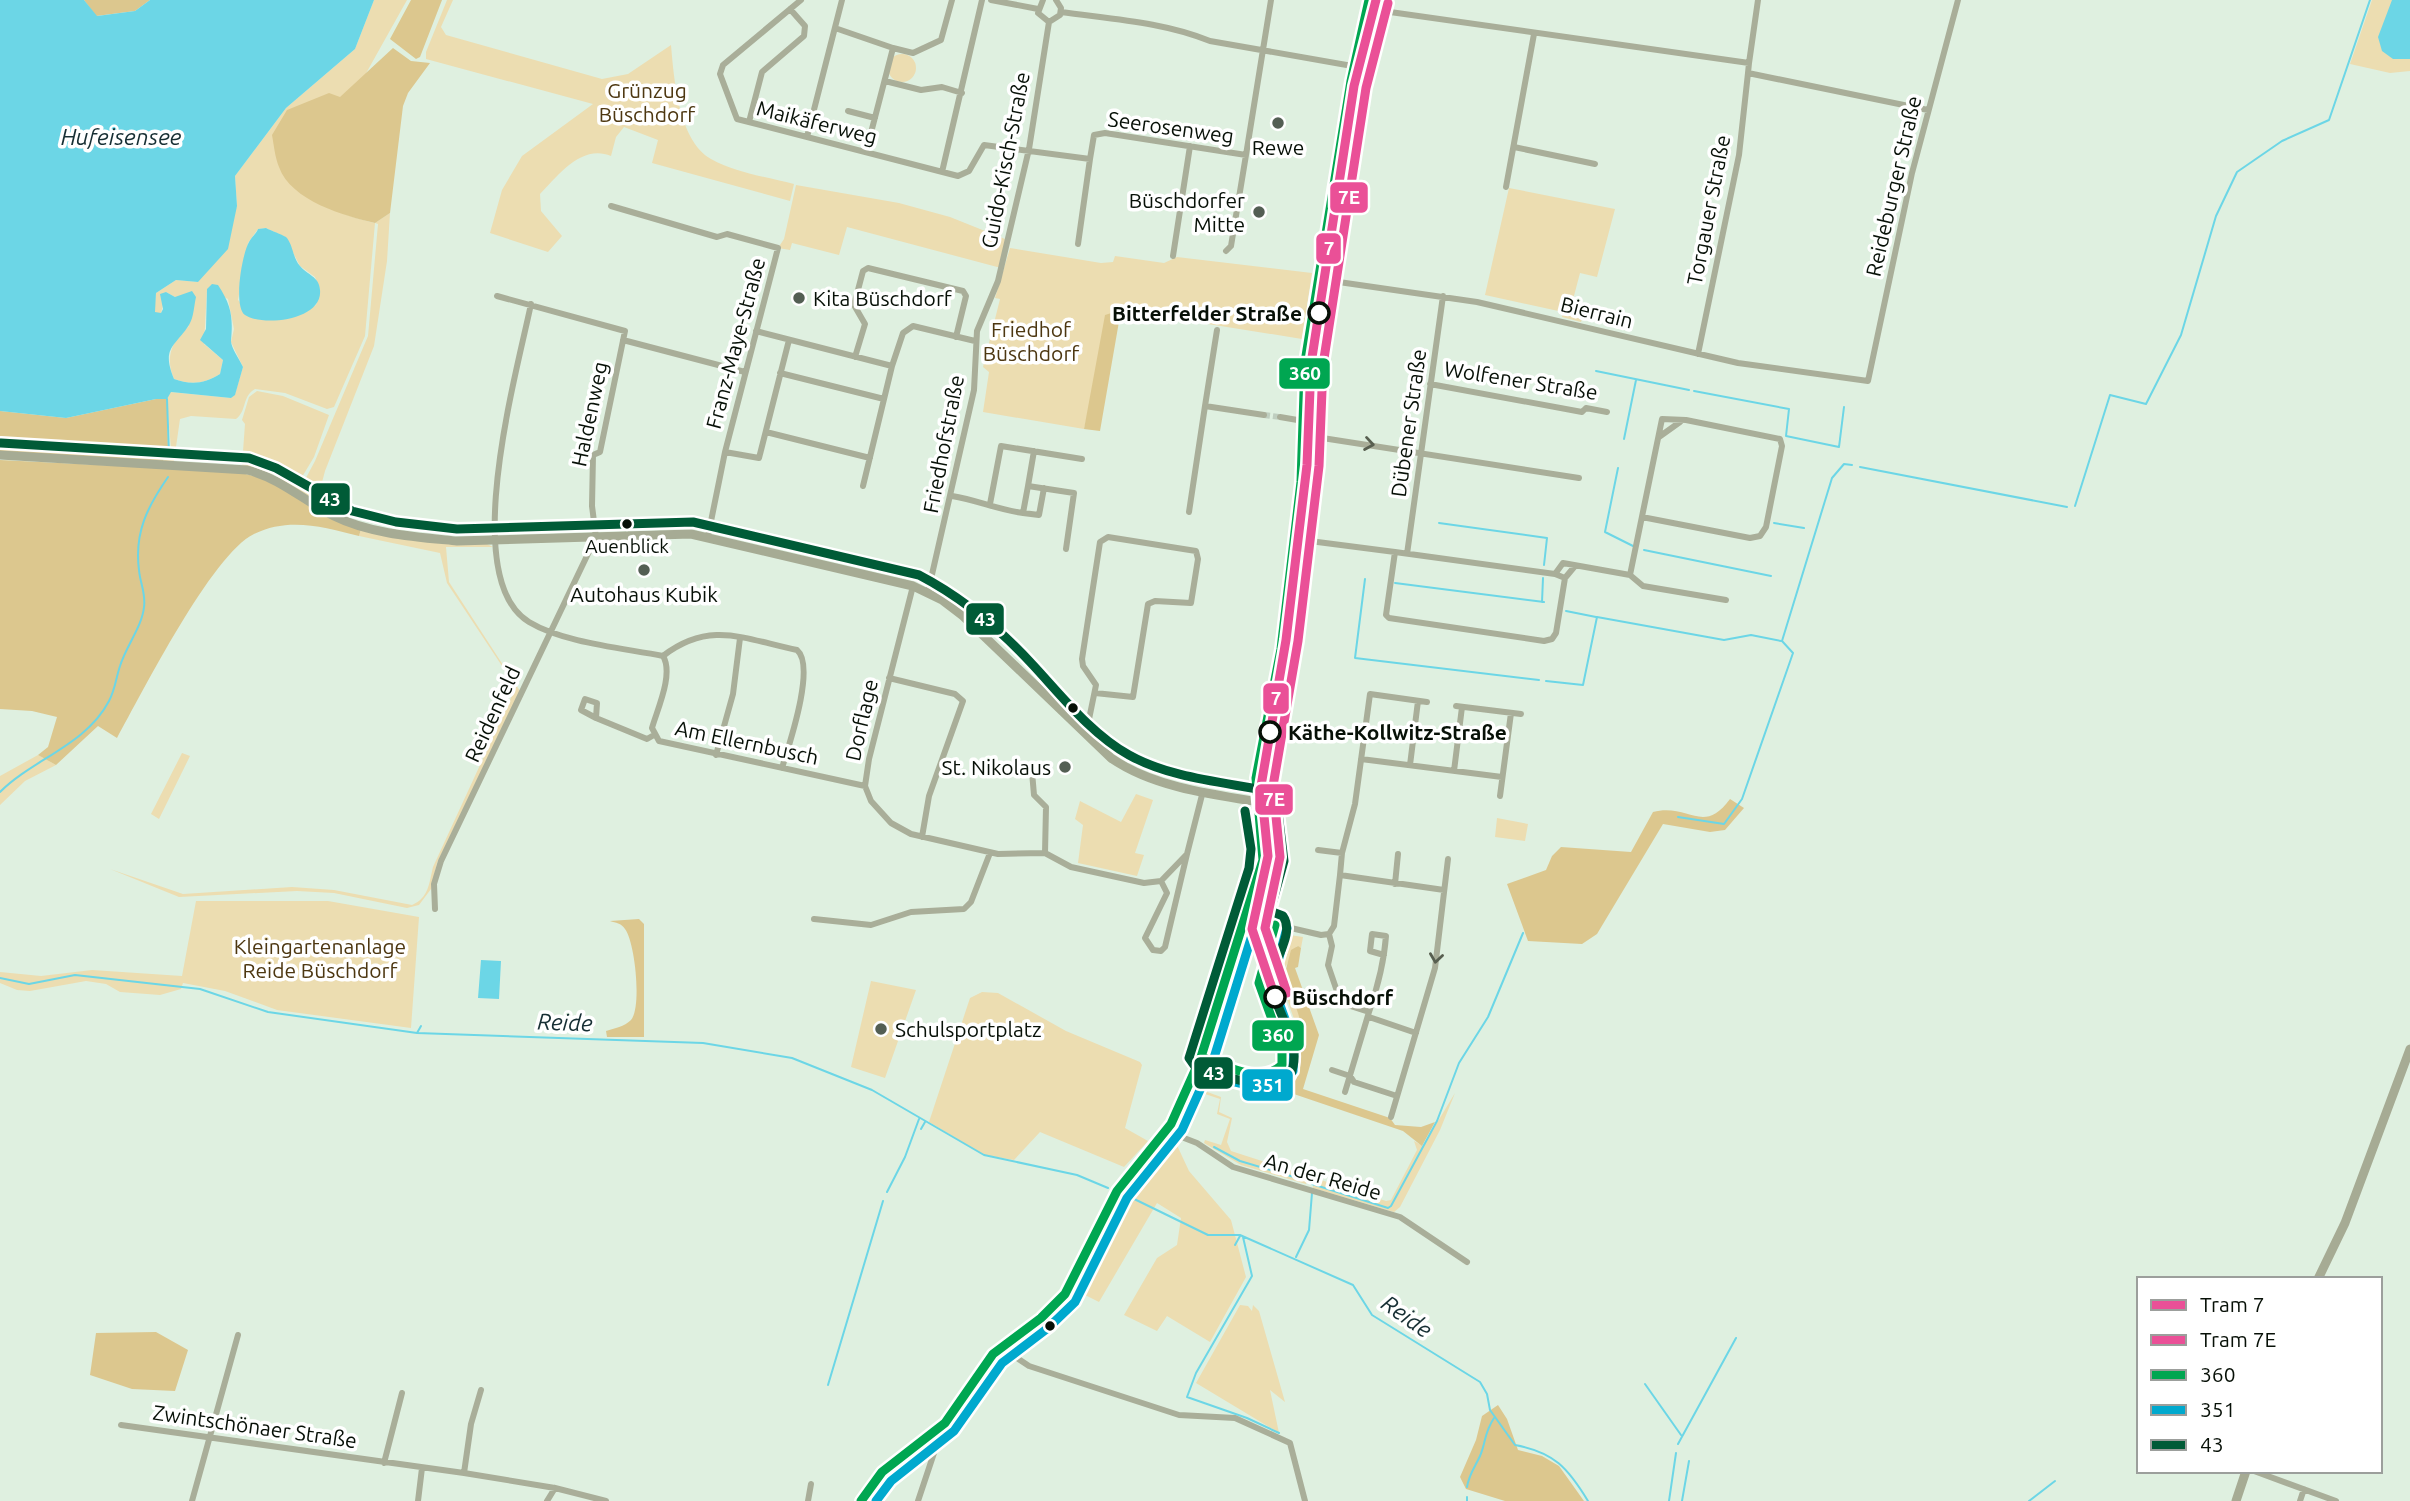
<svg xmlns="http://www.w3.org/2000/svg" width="2410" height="1501" viewBox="0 0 2410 1501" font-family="Ubuntu,sans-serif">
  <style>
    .green { fill: #ecddb1; fill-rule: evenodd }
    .forest { fill: #dcc78e }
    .water { fill: #6cd6e6 }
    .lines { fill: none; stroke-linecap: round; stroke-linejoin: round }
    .stream { stroke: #6cd6e6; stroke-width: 2 }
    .street-tunnel { stroke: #bfcebf; stroke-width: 6; stroke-dasharray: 6 3; stroke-linecap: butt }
    .street { stroke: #a9ae99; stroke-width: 6 }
    .secondary { stroke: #a6ab94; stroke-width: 9 }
    .tram { stroke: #a7af9f; stroke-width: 2 }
    .bus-1-casing { stroke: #fff; stroke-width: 14 }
    .bus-2-casing { stroke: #fff; stroke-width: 14 }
    .bus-3-casing { stroke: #fff; stroke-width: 14 }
    .bus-1 { stroke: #00a651; stroke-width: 9 }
    .bus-2 { stroke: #00a9ce; stroke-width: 9 }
    .bus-3 { stroke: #005b37; stroke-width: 9 }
    .tram-1-casing { stroke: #fff; stroke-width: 14 }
    .tram-2-casing { stroke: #fff; stroke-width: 14 }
    .tram-1 { stroke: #ea5097; stroke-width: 9 }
    .tram-2 { stroke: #ea5097; stroke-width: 9 }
    .oneway { stroke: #585f50 }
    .poi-dot { fill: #535e53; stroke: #fff; stroke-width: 2.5 }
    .stop-dot { fill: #fff; stroke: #071007; stroke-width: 3.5 }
    .bus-dot { fill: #071007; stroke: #fff; stroke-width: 2.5 }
    .labels { text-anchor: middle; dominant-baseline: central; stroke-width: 7; stroke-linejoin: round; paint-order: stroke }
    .bus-label { font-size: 19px; fill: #071007; stroke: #fff }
    .park-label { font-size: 21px; fill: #4d3711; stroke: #fff }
    .street-label { font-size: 21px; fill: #071007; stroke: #fff }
    .poi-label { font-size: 21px; fill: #071007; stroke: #fff }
    .stop-label { font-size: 21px; font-weight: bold; fill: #071007; stroke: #fff; text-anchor: start }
    .water-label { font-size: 23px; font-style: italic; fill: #172f34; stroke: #fff }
    .line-badge { stroke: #fff; stroke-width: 2.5 }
    .badge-label { font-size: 19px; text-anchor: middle; font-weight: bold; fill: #fff }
  </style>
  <rect width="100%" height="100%" fill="#dff0e0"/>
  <path class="green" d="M374 0H407L364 77 340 98 289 182C317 204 341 215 375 223L390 213 387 261 374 346 325 471 320 490 324 501 319 505 275 475 242 465 245 424 242 420 249 397 257 391 283 396 329 415 314 457 296 487 300 489 315 461 368 336 378 224 375 223 365 336 334 407 327 409 285 393 255 389C242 396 247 411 236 419L191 416 180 419 174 461H163L171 449 167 399 170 392 231 398 235 394 243 367 231 342 234 329 228 299 207 289 204 344 223 360 220 374C205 384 190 385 174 379 165 358 171 341 189 326L175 297 166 292 161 313H154L156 293 176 280 198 282 237 206 235 176 286 108 355 49ZM266 228 285 237 300 266 315 277 320 290 316 305 287 319 256 318 238 300 248 243 258 229Z
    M447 0H453L441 27 446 35 602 79 628 74 671 45C674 78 678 140 711 159 736 173 767 177 794 184L790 201 652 163 658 140 624 127 616 137 611 156C581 144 558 176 540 194L541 211 562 236 548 252 490 233 502 190 522 156 593 104 426 59V52Z
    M2372 0H2410V71L2390 73 2350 64Z
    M888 68a14 14 0 1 1 28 0a14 14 0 1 1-28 0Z
    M796 185 899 203 950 217 1005 239 1001 268 847 227 839 255 792 243 790 250 778 248 784 239Z
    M1509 188 1615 209 1597 277 1580 273 1570 311 1583 315 1581 322 1562 317 1563 312 1485 295Z
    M1010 248 1101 263 1113 262 1115 256 1164 263 1177 257 1312 273 1302 339 1121 310 1094 387 1084 429 983 412 989 372 983 367 1000 299 995 298Z
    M361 529 485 543 493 547H446L449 582 520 691 437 863 431 889 419 905 407 908 334 893 297 891 179 897 110 869 183 894 292 887 334 890 412 905C429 898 429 883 433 867L516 687 447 583 440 553 359 536Z
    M182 753 190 756 159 819 151 814Z
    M38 755 56 765 25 781 0 805V776Z
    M1136 794 1153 800 1135 853 1144 855 1137 876 1078 863 1083 825 1075 819 1080 801 1121 822Z
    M1497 818 1528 824 1525 841 1495 837Z
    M196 901H328L419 917 411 1028 277 1010 225 991 183 983 181 989 160 995 120 992 106 984 86 981 30 991 17 990 0 983V972L41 976 92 970 182 976Z
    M1283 934 1303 937 1301 948 1297 946 1285 968 1305 1035 1303 1045 1297 1049 1294 1047 1280 1085 1282 1090 1213 1067 1208 1071 1202 1090 1221 1097 1219 1112 1232 1118 1227 1142 1231 1151 1386 1201 1391 1200 1417 1150 1414 1141 1423 1146 1455 1093 1440 1130 1400 1207 1394 1212 1313 1188V1180L1308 1179 1306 1184 1241 1165 1204 1143 1205 1140 1221 1145 1230 1119 1217 1114 1220 1099 1199 1092 1197 1097 1193 1095 1207 1066 1211 1064C1235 1072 1271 1093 1286 1064V1048L1293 1045 1292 1039 1300 1036 1280 979 1270 962 1275 959 1277 954 1273 953 1278 937Z
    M871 981 916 990 885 1078 851 1067Z
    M982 992 998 993 1066 1031 1140 1062 1142 1065 1125 1128 1148 1141 1124 1167 1040 1132 1014 1160 984 1155 929 1122 970 998Z
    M1168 1139 1175 1141 1189 1171 1231 1220 1246 1277 1210 1342 1167 1316 1157 1331 1124 1315 1157 1258 1177 1245 1181 1218 1157 1203 1099 1302 1075 1290 1124 1197Z
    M1240 1305 1248 1306 1252 1311 1253 1305 1259 1311 1285 1402 1270 1390 1279 1433 1196 1383Z"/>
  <path class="forest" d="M84 0H150L135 11 96 16Z
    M411 0H442L420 57 416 59 390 39Z
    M393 48 411 61 430 63 408 93 403 106 390 213 375 223C345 216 291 201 279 167 275 157 274 146 272 135L287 110 329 93 340 97Z
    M1121 310 1100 431 1084 429 1105 315Z
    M156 399H167L168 449 163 461 0 452V411L66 418Z
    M0 460 237 472 262 478 361 529 359 536C323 527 289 517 254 534 212 554 142 693 117 738L98 726 56 765 38 755 48 747 57 717 32 711 0 709Z
    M1730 799 1744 808 1725 830 1710 832 1663 824 1597 934 1582 944 1528 941 1507 884 1546 870 1552 856 1561 847 1631 852 1653 812C1689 803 1703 836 1730 799Z
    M639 919 644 924V1037H607L606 1031C615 1028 624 1027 631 1020 642 1007 635 942 625 929 621 923 616 923 610 921Z
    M1298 946 1301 948 1298 967 1295 968 1319 1035 1303 1089 1390 1118 1395 1125 1421 1127 1435 1122 1422 1146 1403 1131 1282 1090 1280 1085 1283 1075 1289 1074 1305 1035 1285 973 1291 950Z
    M156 1332 188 1350 175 1391 132 1389 90 1375 96 1333Z
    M1498 1405 1507 1419 1518 1450 1542 1456 1559 1466 1584 1501H1505L1466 1489 1460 1477 1476 1440 1482 1416Z"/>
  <path class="water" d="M0 0H84L97 16 135 11 150 0H374L355 49 286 108 235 176 237 206 228 249 198 282 176 280 156 293 155 312 161 313 163 309 160 294 166 292 175 297 192 291 196 297C194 305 194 317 189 325 175 347 161 347 174 379 190 385 205 384 220 374L223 360 200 340 206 329 207 289 212 284 218 285C232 306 233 318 231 341 231 348 240 360 243 367L235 395 231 398 171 392 167 399H156L66 418 0 411Z
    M2392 0H2410V59H2393L2382 51 2378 37Z
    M266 228C272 231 281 234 286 237 293 244 293 259 300 266 307 275 319 276 320 290 323 320 263 327 245 315 233 306 242 254 249 242 251 238 256 234 258 229Z
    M481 960 501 961 499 999 478 998Z"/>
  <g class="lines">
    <path class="stream" d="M1596 371 1689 390
      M1694 391 1789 409 1786 436 1839 447 1844 407
      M167 399 169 454
      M1624 439 1636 380
      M1860 467 2067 507
      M1618 468 1605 532 1633 546
      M2075 506 2110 395 2146 404 2181 335 2216 216 2237 172 2282 141 2329 120 2370 0
      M1439 523 1547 538 1544 565
      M1774 523 1804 528
      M1644 550 1771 576
      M1365 579 1355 658 1539 680
      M1395 583 1544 602
      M1542 602 1543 578
      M1566 611 1596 617
      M1546 681 1583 685 1597 617 1724 640 1751 635 1781 641
      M0 792C33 759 86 745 109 701 115 690 116 678 120 666 126 646 142 627 144 607 146 593 140 583 139 570 134 532 148 506 168 477
      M1678 817 1724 824 1742 799 1793 653 1782 641 1832 478 1844 464 1852 465
      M0 978 29 984 75 975 200 989 268 1012 417 1033 703 1043 792 1058 872 1090 984 1155 1077 1175 1108 1188
      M417 1033 421 1026
      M921 1129 925 1122
      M1214 1147 1240 1161 1304 1180
      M1312 1184 1388 1208 1391 1206 1437 1121 1459 1063 1488 1017 1523 933
      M887 1192 905 1157 919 1119
      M1126 1195 1208 1235H1240L1353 1285 1372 1315 1480 1382 1487 1394 1490 1410 1515 1445C1554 1452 1568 1468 1588 1501
      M1243 1237 1252 1276 1196 1373 1187 1397 1247 1418 1279 1433
      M1235 1245 1240 1236
      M1296 1257 1309 1230 1312 1193
      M1645 1384 1681 1435
      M828 1385 883 1201
      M1678 1444 1736 1338
      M1467 1487C1469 1474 1475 1467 1480 1456 1486 1442 1484 1433 1494 1418
      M1467 1497V1501
      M1669 1501 1676 1453
      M1682 1501 1689 1461
      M2029 1501 2055 1481"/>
    <path class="street-tunnel" d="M1264 415 1280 417"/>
    <path class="street" d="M801 0 723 65 720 74 737 119 958 176 969 171 984 145 1090 159 1078 244
      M991 0 1038 9
      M1043 0 1038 13 1049 22 1060 15 1061 8 1056 0
      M1376 10 1749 63 1748 73 1928 110
      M1061 12C1111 19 1164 22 1210 41L1358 67
      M835 28 893 48
      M1749 63 1758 0
      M885 81 921 90 942 87 962 93
      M848 111 875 118
      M749 122 762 72 804 36 805 26 790 9
      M807 137 842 0
      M1514 147 1595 164
      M866 152 893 48 913 53 941 40 952 0
      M1090 159 1094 135 1105 133 1246 155 1271 0
      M942 172 982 0
      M1506 187 1534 34
      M611 206 717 237 727 234 778 248 725 452 708 536
      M1226 251 1231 246 1246 155
      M1173 256 1190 146
      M1318 279 1477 302 1738 363 1868 381 1912 173 1958 0
      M531 304C517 372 458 579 529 622 564 643 623 648 663 656 674 674 657 710 652 728L659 741 865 786
      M1217 330 1205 406 1264 415
      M756 331 892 366 903 333 913 326 975 341
      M623 340 745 372
      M1698 354 1739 155 1748 73
      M855 357 865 324 854 305 863 271 868 268 963 291 966 296 956 337
      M780 373 884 399
      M1430 384 1582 412 1586 408 1607 412
      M1280 417 1315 423
      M766 432 870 458
      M1316 437 1579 478
      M1659 437 1680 422
      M725 452 759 458 789 340
      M863 486 892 366
      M1028 486 1034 451
      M952 496C977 500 999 510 1023 513L1028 486 1074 493 1066 549
      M990 504 1001 446 1082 459
      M1189 512 1205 406
      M1023 513 1039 515 1044 488
      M1302 540 1395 552 1386 615 1389 618 1544 641 1552 639 1556 633 1565 578
      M1395 552 1555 574
      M1407 554 1443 296
      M1575 566 1565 578 1555 574 1563 563 1630 575 1643 586 1726 600
      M1630 575 1662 419 1686 420 1780 439 1782 446 1766 527 1760 536 1750 538 1642 517
      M913 586 869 759 865 786 871 801 891 823 911 834 998 854 1045 853 1071 867 1144 883 1161 881
      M928 592 974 390 977 331 998 281 1029 149 1049 22
      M663 656C710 620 744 639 797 650 816 666 789 745 782 768
      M889 678 955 694 963 701 929 796 922 837
      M1456 706 1521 714
      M596 718 581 710 585 699 597 703 596 718 647 739 654 735
      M1086 734 1096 685 1083 666 1082 659 1100 542 1108 537 1196 551 1198 559 1191 603 1155 601 1148 604 1133 697 1095 693
      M716 755 733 694 740 638
      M1361 759 1502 777
      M1410 765 1418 701
      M1454 771 1462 707
      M1032 772 1034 795 1046 807 1045 853
      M1500 796 1511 713
      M1318 850 1342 853 1340 875
      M1342 853 1355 804 1370 694 1427 702
      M1187 854 1165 947 1161 951 1153 950 1145 938 1167 893 1161 881 1187 854 1203 791
      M1395 884 1398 854
      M435 909 434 884 441 861 596 537 592 506 593 455 600 452 625 331 497 296
      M814 919 871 925 911 912 964 909 971 902 990 853
      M1252 919 1321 935 1329 934 1334 926 1340 875 1444 890
      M1329 934 1332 946 1328 965 1341 1003 1369 1012 1345 1092
      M1369 1012C1378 986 1384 963 1386 936L1372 934 1370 951 1384 955
      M1369 1017 1416 1033
      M1332 1070 1350 1076 1354 1082 1397 1096
      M1391 1117 1435 968 1448 859
      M1166 1131 1197 1143 1233 1167 1400 1217 1467 1262
      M1005 1344 1014 1356 1029 1366 1179 1415 1235 1418 1290 1443 1305 1501
      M121 1425 464 1473 555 1488 606 1501
      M384 1463 402 1393
      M2254 1471 2336 1501
      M464 1473 471 1424 481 1390
      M192 1501 238 1335
      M418 1501 422 1468
      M547 1501 555 1488
      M808 1501 811 1484
      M918 1501 937 1444 935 1432
      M2300 1501 2304 1489"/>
    <path class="secondary" d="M0 455 247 470C280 478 304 501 334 516 370 534 417 537 457 541L691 534 913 586 942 600 963 616 1111 758C1154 788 1215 795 1266 803
      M1243 943 1259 909 1271 867 1267 780 1313 469 1316 369 1361 82 1380 0
      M2318 1279 2345 1223 2410 1049
      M861 1501 882 1472 945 1423 993 1354 1041 1318 1065 1294 1117 1191 1171 1124 1201 1057 1263 860 1256 778 1281 649 1301 482 1305 362 1351 81 1369 0
      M2236 1501 2246 1471"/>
    <path class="tram" d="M1256 944 1272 972 1295 1036"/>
    <g class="bus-1-casing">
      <path id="bus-1" d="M1201 1057C1226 1065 1259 1086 1282 1065V1047L1259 983 1275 925
        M861 1501 882 1472 945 1423 993 1354 1041 1318 1065 1294 1117 1191 1171 1124 1201 1057 1263 860 1256 778 1281 649 1301 482 1305 362 1351 81 1369 0"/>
    </g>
    <g class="bus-2-casing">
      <path id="bus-2" d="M1197 1069C1228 1079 1266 1101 1293 1071L1294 1044 1272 983 1287 928
        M876 1501 891 1481 954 1431 1002 1363 1048 1328 1075 1302 1127 1198 1182 1130 1213 1061 1275 861 1268 779 1293 650 1313 483 1317 363 1363 83 1381 3"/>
    </g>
    <g class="bus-3-casing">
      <path id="bus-3" d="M1 443 249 458 276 468 352 511 396 522 457 529 693 522 919 575C963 598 998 627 1032 664 1061 695 1091 734 1129 755 1170 778 1223 782 1268 791L1276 796 1284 861 1270 911 1283 916C1296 935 1270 963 1272 983 1275 1016 1305 1042 1290 1076L1267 1088 1196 1068 1189 1058 1249 868 1251 849 1245 811"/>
    </g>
    <use href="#bus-1" class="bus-1"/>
    <use href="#bus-2" class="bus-2"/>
    <use href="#bus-3" class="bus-3"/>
    <g class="tram-1-casing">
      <path id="tram-1" d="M1275 997 1252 929 1268 856 1261 786 1286 640 1307 465 1311 364 1354 86 1376 0"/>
    </g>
    <g class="tram-2-casing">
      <path id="tram-2" d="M1287 993 1265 928 1280 857 1273 786 1298 641 1319 466 1323 365 1366 88 1388 3"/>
    </g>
    <use href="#tram-1" class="tram-1"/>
    <use href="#tram-2" class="tram-2"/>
  </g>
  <defs><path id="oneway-chevron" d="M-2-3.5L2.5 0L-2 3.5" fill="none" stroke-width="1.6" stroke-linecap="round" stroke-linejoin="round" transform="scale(1.75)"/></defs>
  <g class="oneway">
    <use href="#oneway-chevron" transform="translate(1369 444) rotate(9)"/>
    <use href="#oneway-chevron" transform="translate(1436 958) rotate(98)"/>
  </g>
  <g class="poi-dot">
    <circle cx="1278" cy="123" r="7"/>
    <circle cx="1259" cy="212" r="7"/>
    <circle cx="799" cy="298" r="7"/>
    <circle cx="644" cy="570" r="7"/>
    <circle cx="1065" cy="767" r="7"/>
    <circle cx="881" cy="1029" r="7"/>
  </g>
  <g class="stop-dot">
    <circle cx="1319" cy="313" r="10"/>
    <circle cx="1270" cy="732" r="10"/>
    <circle cx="1275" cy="997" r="10"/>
  </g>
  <g class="bus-dot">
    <circle cx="627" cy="524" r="6"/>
    <circle cx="1073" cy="708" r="6"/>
    <circle cx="1050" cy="1326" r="6"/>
  </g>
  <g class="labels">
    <g class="bus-label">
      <text x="627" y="546">Auenblick</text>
    </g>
    <g class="park-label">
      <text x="647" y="90">Grünzug<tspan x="647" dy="24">Büschdorf</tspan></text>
      <text x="1031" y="329">Friedhof<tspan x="1031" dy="24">Büschdorf</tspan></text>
      <text x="320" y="946">Kleingartenanlage<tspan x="320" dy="24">Reide Büschdorf</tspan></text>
    </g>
    <g class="street-label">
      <text transform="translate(817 122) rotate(14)">Maikäferweg</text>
      <text transform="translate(1171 127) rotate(8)">Seerosenweg</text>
      <text transform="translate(1005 160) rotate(-79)">Guido-Kisch-Straße</text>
      <text transform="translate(1893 186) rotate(-77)">Reideburger Straße</text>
      <text transform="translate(1708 210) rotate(-79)">Torgauer Straße</text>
      <text transform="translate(1597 312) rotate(14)">Bierrain</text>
      <text transform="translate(735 343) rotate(-75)">Franz-Maye-Straße</text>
      <text transform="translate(1521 380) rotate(9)">Wolfener Straße</text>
      <text transform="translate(589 414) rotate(-78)">Haldenweg</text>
      <text transform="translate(1408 423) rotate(-82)">Dübener Straße</text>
      <text transform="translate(943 444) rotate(-79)">Friedhofstraße</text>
      <text transform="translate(492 714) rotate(-65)">Reidenfeld</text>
      <text transform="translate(861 720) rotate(-77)">Dorflage</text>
      <text transform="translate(747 742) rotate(12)">Am Ellernbusch</text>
      <text transform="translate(1323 1176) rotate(16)">An der Reide</text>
      <text transform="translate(255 1426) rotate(8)">Zwintschönaer Straße</text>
    </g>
    <g class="poi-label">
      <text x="1278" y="147">Rewe</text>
      <text x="1245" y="200" text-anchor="end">Büschdorfer<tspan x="1245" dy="24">Mitte</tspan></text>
      <text x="813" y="298" text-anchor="start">Kita Büschdorf</text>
      <text x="644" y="594">Autohaus Kubik</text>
      <text x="1051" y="767" text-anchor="end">St. Nikolaus</text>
      <text x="895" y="1029" text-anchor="start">Schulsportplatz</text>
    </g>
    <g class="stop-label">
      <text x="1302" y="313" text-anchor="end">Bitterfelder Straße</text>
      <text x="1288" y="732">Käthe-Kollwitz-Straße</text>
      <text x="1292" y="997">Büschdorf</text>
    </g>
    <g class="water-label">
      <text x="121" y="136">Hufeisensee</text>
      <text transform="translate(565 1022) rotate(2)">Reide</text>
      <text transform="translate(1407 1316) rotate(35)">Reide</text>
    </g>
  </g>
  <g class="line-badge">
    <rect x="1329" y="181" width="40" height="33" rx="7" fill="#ea5097"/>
    <rect x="1315" y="232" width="27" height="33" rx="7" fill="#ea5097"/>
    <rect x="1278" y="357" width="53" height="33" rx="7" fill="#00a651"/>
    <rect x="310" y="482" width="41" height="34" rx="7" fill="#005b37"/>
    <rect x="965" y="602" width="40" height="34" rx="7" fill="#005b37"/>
    <rect x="1262" y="682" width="28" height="33" rx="7" fill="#ea5097"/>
    <rect x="1254" y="783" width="40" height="33" rx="7" fill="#ea5097"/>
    <rect x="1251" y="1019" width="54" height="33" rx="7" fill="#00a651"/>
    <rect x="1193" y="1056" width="41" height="34" rx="7" fill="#005b37"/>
    <rect x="1241" y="1068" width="53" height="34" rx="7" fill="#00a9ce"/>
  </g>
  <g class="badge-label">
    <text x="1349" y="204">7E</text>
    <text x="1329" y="255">7</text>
    <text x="1305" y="380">360</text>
    <text x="330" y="506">43</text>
    <text x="985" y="626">43</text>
    <text x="1276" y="705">7</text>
    <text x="1274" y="806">7E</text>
    <text x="1278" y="1042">360</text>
    <text x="1214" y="1080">43</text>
    <text x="1268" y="1092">351</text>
  </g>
  <rect x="2137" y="1277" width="245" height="196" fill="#ffffff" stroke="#9c9f9c" stroke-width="2"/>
  <rect x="2151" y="1300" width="35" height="10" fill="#ea5097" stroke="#9c9f9c" stroke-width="2"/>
  <text x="2200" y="1312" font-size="21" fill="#071007">Tram 7</text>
  <rect x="2151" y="1335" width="35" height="10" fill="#ea5097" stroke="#9c9f9c" stroke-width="2"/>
  <text x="2200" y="1347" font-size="21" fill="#071007">Tram 7E</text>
  <rect x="2151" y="1370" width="35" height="10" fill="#00a651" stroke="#9c9f9c" stroke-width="2"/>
  <text x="2200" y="1382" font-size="21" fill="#071007">360</text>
  <rect x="2151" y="1405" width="35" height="10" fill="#00a9ce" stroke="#9c9f9c" stroke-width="2"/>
  <text x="2200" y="1417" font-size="21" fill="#071007">351</text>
  <rect x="2151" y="1440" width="35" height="10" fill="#005b37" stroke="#9c9f9c" stroke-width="2"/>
  <text x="2200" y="1452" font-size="21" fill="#071007">43</text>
</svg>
